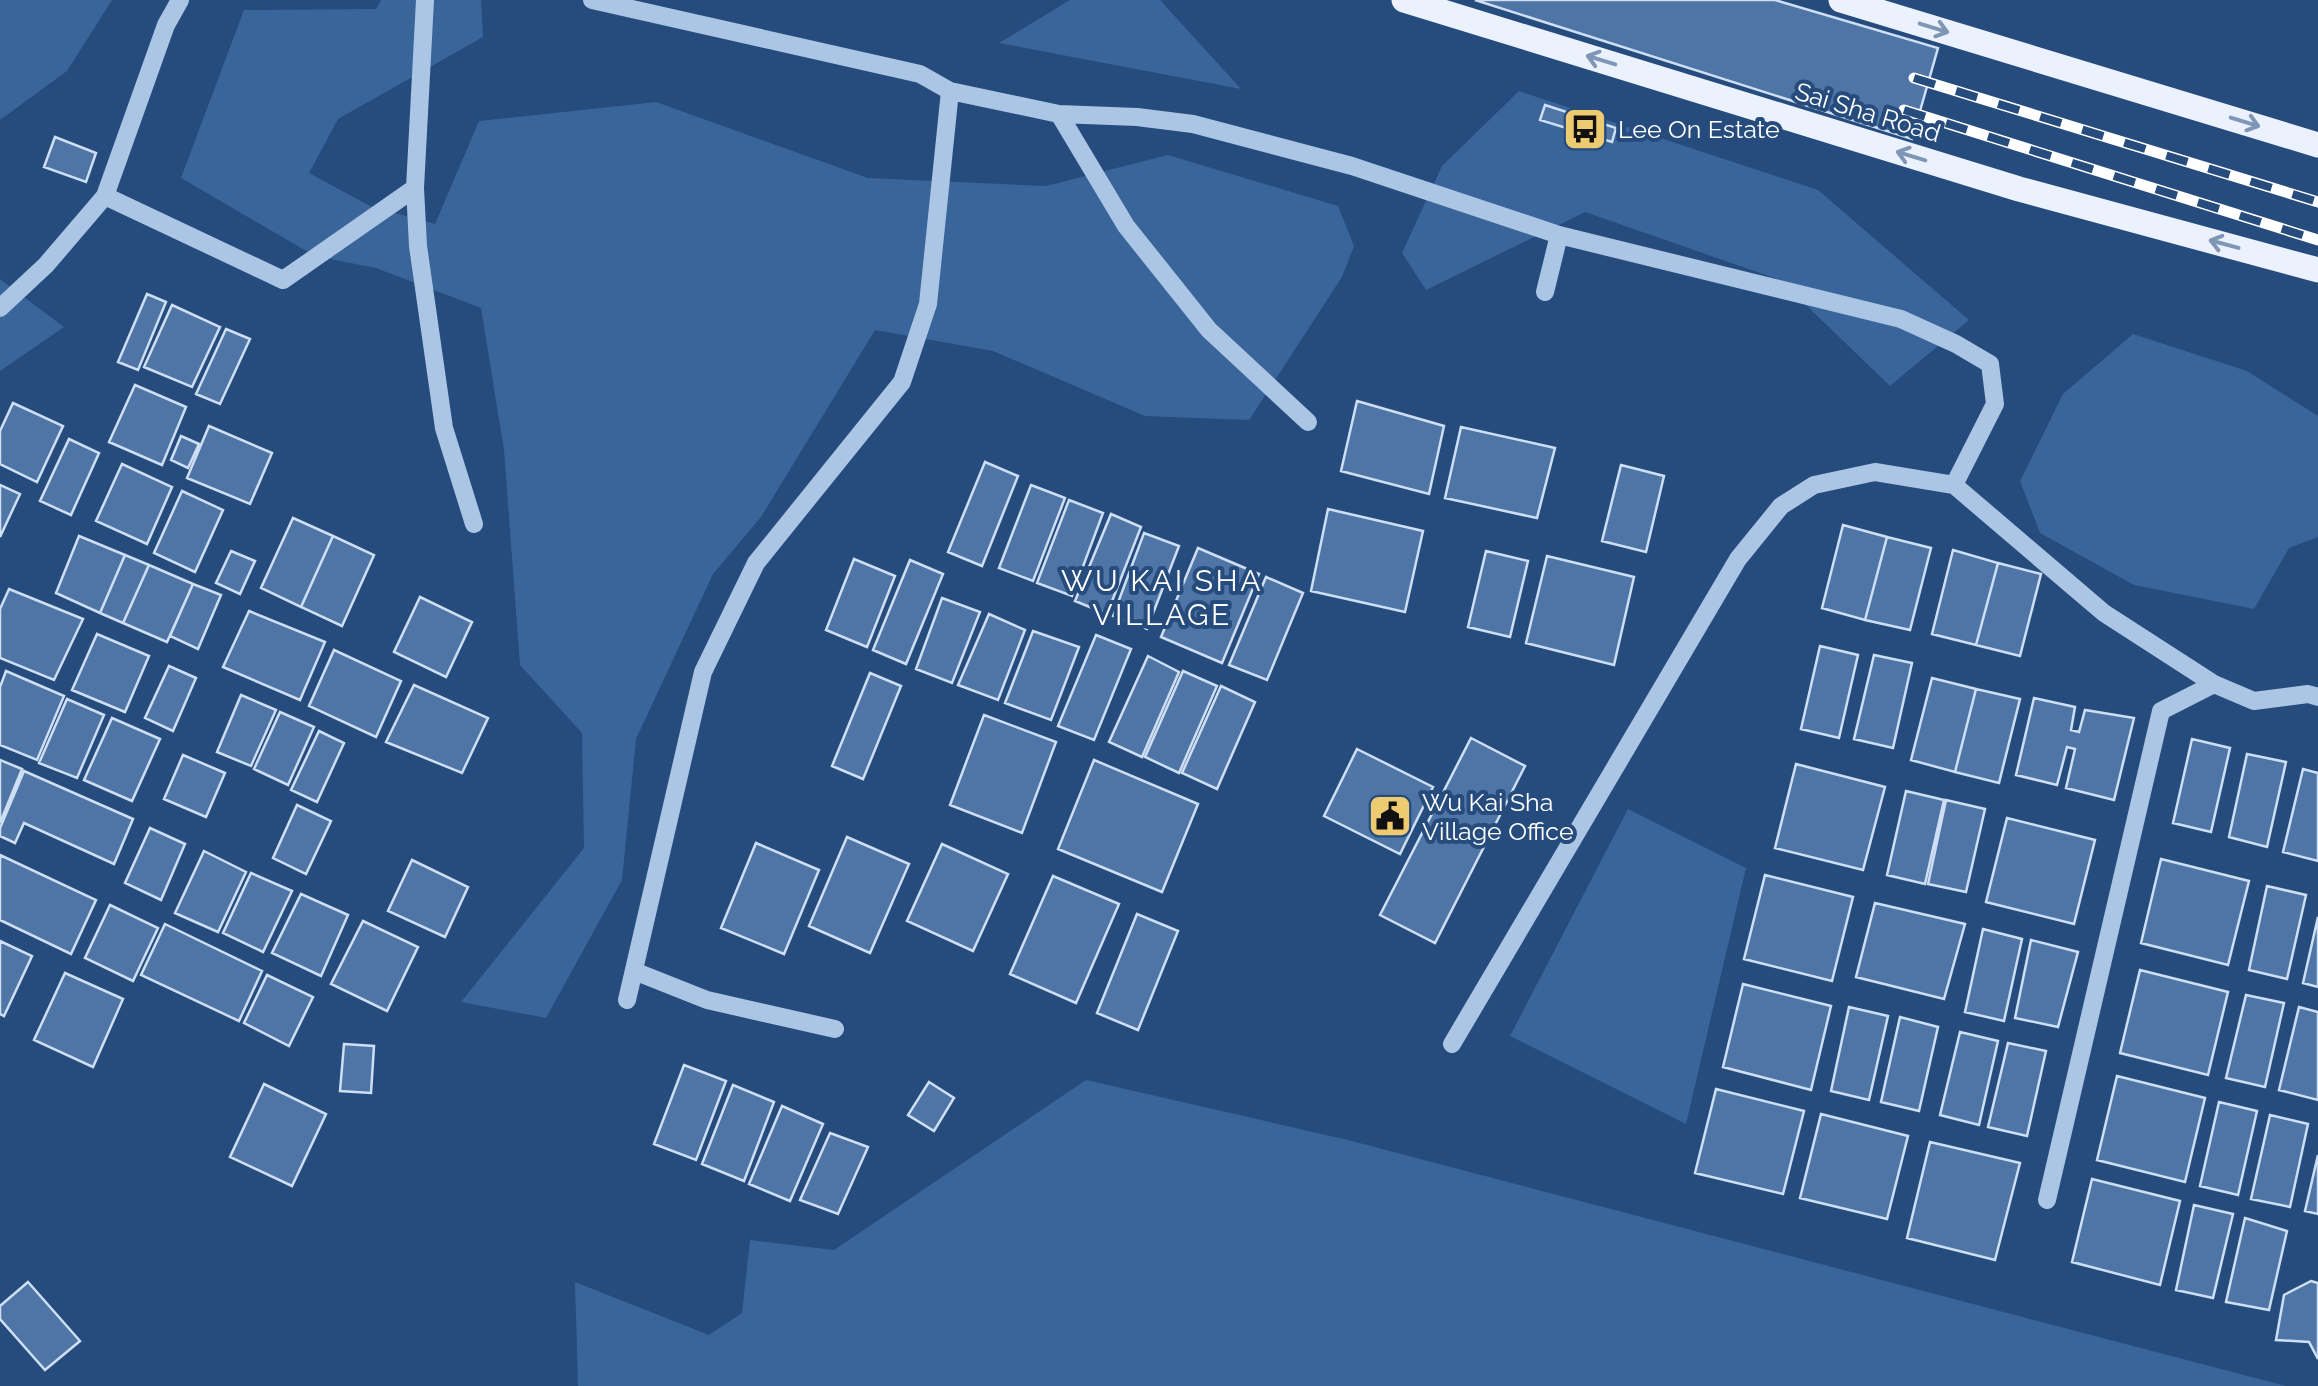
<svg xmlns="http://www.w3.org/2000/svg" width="2318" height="1386" viewBox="0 0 2318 1386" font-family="Raleway,sans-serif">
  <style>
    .green { fill: #3a659b }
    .building { fill: #4e75a6; stroke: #cedff4; stroke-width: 2.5 }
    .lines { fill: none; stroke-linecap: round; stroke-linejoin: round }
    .minor { stroke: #abc5e5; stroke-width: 18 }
    .major { stroke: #ecf2fd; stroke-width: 25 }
    .rail-casing { stroke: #fff; stroke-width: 11 }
    .rail { stroke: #264b7d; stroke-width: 8; stroke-dasharray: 22; stroke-linecap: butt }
    .oneway { stroke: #7f96b7 }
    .labels { text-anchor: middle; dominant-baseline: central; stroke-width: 8; stroke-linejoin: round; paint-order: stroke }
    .street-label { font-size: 25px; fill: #fff; stroke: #264b7d }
    .poi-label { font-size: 25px; fill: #fff; stroke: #264b7d; text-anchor: start }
    .quarter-label { font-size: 30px; letter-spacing: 2.5px; fill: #fff; stroke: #264b7d }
  </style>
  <rect width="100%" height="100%" fill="#264b7d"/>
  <path class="green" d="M0 0H112L67 71 0 120Z
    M381 0H481L483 37 338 119 309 173 370 206 435 224 479 121 656 102 868 178 1046 186 1168 155 1338 206 1354 246 1342 277 1249 420 1145 416 993 351 875 330 761 517 713 574 636 739 622 880 546 1018 461 1002 584 848 582 733 520 665 504 450 481 308 376 268 315 256 181 178 244 10 376 9Z
    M1070 0H1160L1241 89 999 43Z
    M1519 91 1818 190 1969 320 1890 386 1780 280 1585 212 1426 290 1402 253 1442 166Z
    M0 279 64 327 0 371Z
    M2133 334 2247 371 2318 416V537L2289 548 2254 609 2134 585 2040 533 2020 481 2063 394Z
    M1628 809 1746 868 1686 1124 1510 1036Z
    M1086 1080 1348 1140 2286 1386H578L575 1282 709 1335 742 1313 750 1240 834 1250Z"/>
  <path class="building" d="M1475 0H1775L1938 48 1912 139Z
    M1545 105 1616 128 1612 142 1540 120Z
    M55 137 96 153 86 182 44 167Z
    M147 294 166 302 138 370 118 362Z
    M172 305 220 327 192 387 144 367Z
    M226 329 250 339 220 404 196 394Z
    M135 385 186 407 162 465 109 442Z
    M1357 401 1444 426 1429 494 1341 471Z
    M13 403 63 426 37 482 0 464V431Z
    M209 426 272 453 250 504 187 478Z
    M1461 427 1555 448 1537 518 1445 498Z
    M181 436 199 444 188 468 171 460Z
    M69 439 99 453 71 515 40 501Z
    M985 462 1018 476 982 566 948 552Z
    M122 464 172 487 147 544 96 521Z
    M1621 465 1664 476 1646 552 1602 541Z
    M0 485 20 494 0 537Z
    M1031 485 1065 498 1033 581 999 568Z
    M182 491 223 510 195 572 154 553Z
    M1069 500 1103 513 1072 596 1037 583Z
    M1328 509 1423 531 1405 612 1311 591Z
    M1111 514 1141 527 1107 614 1075 601Z
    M293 518 333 536 301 607 261 588Z
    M1843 525 1887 537 1865 620 1822 608Z
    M1144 533 1179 546 1147 629 1113 616Z
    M79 536 125 555 100 613 56 593Z
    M333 536 374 555 342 626 301 607Z
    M1887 537 1931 548 1910 630 1865 620Z
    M1198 548 1259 574 1222 663 1161 637Z
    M1953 550 1998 563 1976 645 1932 634Z
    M231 551 255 561 240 594 216 583Z
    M1486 551 1528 561 1510 637 1468 627Z
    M125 555 149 565 123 623 100 613Z
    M1547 556 1634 577 1614 665 1526 643Z
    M854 559 895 576 867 647 826 630Z
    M910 560 943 574 906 664 873 650Z
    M1998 563 2041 574 2020 656 1976 645Z
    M149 565 193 584 167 642 123 623Z
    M1266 577 1303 593 1267 680 1229 665Z
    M193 584 221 595 198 649 170 636Z
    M9 589 83 619 54 680 0 658V609Z
    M420 597 472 622 446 677 394 652Z
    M942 598 980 612 952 683 916 669Z
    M249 611 325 642 300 700 223 667Z
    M989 614 1025 630 998 700 958 685Z
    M1033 631 1079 647 1051 720 1005 703Z
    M97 634 149 656 125 712 72 690Z
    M1096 635 1131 649 1094 740 1058 726Z
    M1820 646 1858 655 1839 738 1801 729Z
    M334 650 401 681 376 737 309 706Z
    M1874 655 1912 663 1893 748 1854 739Z
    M1148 656 1179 672 1142 757 1109 742Z
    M169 666 196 678 173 731 145 718Z
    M6 671 64 696 37 760 0 745V687Z
    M1183 671 1217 686 1179 773 1145 757Z
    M870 673 901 686 863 779 832 766Z
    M1932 678 1976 689 1955 772 1911 760Z
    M414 685 488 718 462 773 386 742Z
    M1221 686 1255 702 1217 789 1182 773Z
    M1976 689 2020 699 1999 783 1955 772Z
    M241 695 276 710 251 766 217 752Z
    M2034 698 2075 707 2071 730 2079 732 2085 710 2134 718 2114 800 2066 788 2075 749 2067 747 2057 785 2016 775Z
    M67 699 104 715 77 778 39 763Z
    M280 712 314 727 288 785 254 769Z
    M984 715 1056 742 1022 833 950 805Z
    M112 718 160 739 132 801 84 780Z
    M319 731 344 743 317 802 291 790Z
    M1471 738 1525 766 1435 943 1380 915Z
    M2192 739 2230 748 2211 832 2173 823Z
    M1357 749 1433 787 1400 854 1324 816Z
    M2247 754 2286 762 2267 847 2229 837Z
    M183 755 225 773 206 817 164 799Z
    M0 760 22 769 0 823Z
    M1094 760 1198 804 1162 892 1058 849Z
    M1796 764 1885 787 1863 870 1775 848Z
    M2303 769 2318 773V861L2283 852Z
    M24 771 133 819 114 864 24 823 15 843 0 836V828Z
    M1906 791 1944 800 1925 884 1887 875Z
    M1946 800 1985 809 1966 892 1928 884Z
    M297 805 331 821 306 874 273 858Z
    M2007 818 2095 840 2074 924 1986 902Z
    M150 828 185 844 161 900 125 883Z
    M847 837 909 864 870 953 809 926Z
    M756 843 819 870 784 954 721 928Z
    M942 844 1008 874 973 951 907 921Z
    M204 851 246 872 218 932 175 913Z
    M0 855 96 900 71 954 0 920Z
    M2161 859 2249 881 2228 965 2141 943Z
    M412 860 468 887 445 937 388 911Z
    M251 873 292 891 263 952 223 933Z
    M1765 875 1853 897 1832 981 1744 959Z
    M1053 876 1119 904 1076 1003 1010 974Z
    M2267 886 2306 895 2287 979 2249 970Z
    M301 894 348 915 321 976 272 953Z
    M1875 903 1965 924 1944 999 1856 977Z
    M110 905 158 928 133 981 85 958Z
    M1137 914 1178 931 1138 1030 1097 1013Z
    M2318 917V987L2303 983Z
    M363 921 418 947 387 1011 331 984Z
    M165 924 262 971 239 1021 141 975Z
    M1983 929 2022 939 2004 1021 1965 1012Z
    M2031 940 2078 952 2058 1027 2015 1018Z
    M0 941 32 956 4 1016 0 1014Z
    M2140 970 2228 992 2208 1075 2120 1053Z
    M65 973 123 999 93 1067 34 1040Z
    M267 975 313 997 289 1046 244 1023Z
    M1743 984 1831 1006 1811 1090 1723 1067Z
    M2246 995 2284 1003 2265 1087 2226 1078Z
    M1849 1007 1888 1016 1869 1100 1831 1091Z
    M2299 1007 2318 1012V1100L2279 1090Z
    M1900 1017 1938 1027 1919 1111 1881 1102Z
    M1960 1032 1998 1041 1979 1125 1940 1115Z
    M2008 1043 2046 1051 2027 1136 1988 1127Z
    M344 1044 374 1046 371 1093 340 1091Z
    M684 1065 726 1081 696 1160 654 1144Z
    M2117 1076 2205 1098 2185 1182 2097 1160Z
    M929 1082 954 1098 934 1131 908 1115Z
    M264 1084 326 1114 292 1186 230 1157Z
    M733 1085 774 1102 744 1181 702 1164Z
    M1716 1089 1804 1111 1783 1194 1695 1173Z
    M2219 1102 2257 1111 2238 1195 2200 1186Z
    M782 1106 823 1124 790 1201 749 1184Z
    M1821 1114 1908 1136 1887 1219 1800 1198Z
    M2270 1115 2308 1124 2290 1207 2251 1199Z
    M830 1133 868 1147 838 1214 800 1200Z
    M1930 1142 2020 1163 1995 1260 1907 1238Z
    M2318 1155V1214L2305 1211Z
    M2092 1179 2180 1201 2160 1285 2072 1262Z
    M2194 1205 2233 1214 2213 1298 2176 1290Z
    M2245 1218 2287 1231 2269 1310 2226 1302Z
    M2311 1281 2318 1283V1359L2309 1342 2276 1340 2284 1295Z
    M28 1282 80 1341 45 1370 0 1319V1306Z"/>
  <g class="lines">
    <path class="minor" d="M180 0 166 25 105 196 283 280 415 188
      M425 0 415 188 418 246 444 428 474 524
      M592 0 920 74 950 91 1059 114 1137 117 1193 124 1352 166 1559 235 1901 319 1956 344 1990 364 1995 404 1954 485
      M1059 114 1126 226 1209 330 1308 422
      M1545 292 1559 235
      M0 308 46 265 105 196
      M634 971 707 1000 835 1029
      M627 1000 703 672 756 563 902 382 928 304 950 91
      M1452 1044 1738 559 1781 506 1814 485 1875 472 1954 485 2104 613 2214 684 2254 701 2308 694 2318 697
      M2047 1200 2161 711 2214 684"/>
    <path class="major" d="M1404 0 2019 189 2318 270
      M1841 0 2318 145"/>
    <g class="rail-casing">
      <path id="rail" d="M1914 78 2318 202
        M1904 110 2318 240"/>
    </g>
    <use href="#rail" class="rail"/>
  </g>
  <defs><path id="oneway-shaft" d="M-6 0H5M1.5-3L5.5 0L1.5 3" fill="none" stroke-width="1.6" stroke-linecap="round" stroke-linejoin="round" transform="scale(2.5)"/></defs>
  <g class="oneway">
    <use href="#oneway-shaft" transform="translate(1934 28) rotate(17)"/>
    <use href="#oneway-shaft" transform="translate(1601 60) rotate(-163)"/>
    <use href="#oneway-shaft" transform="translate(2245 122) rotate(17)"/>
    <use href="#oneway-shaft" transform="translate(1911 156) rotate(-163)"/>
    <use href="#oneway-shaft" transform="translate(2224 244) rotate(-165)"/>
  </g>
  <defs>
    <g id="bus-square" transform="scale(2.25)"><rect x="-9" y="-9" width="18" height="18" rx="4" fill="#eecb71" stroke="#264b7d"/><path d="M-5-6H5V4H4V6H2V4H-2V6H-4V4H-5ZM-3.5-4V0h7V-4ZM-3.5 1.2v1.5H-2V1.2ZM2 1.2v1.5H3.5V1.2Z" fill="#111"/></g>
    <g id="civic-square" transform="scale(2.25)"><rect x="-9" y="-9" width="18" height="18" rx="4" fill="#eecb71" stroke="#264b7d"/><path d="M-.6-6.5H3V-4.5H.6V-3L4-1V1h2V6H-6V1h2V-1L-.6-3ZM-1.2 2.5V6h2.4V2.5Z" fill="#111"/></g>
  </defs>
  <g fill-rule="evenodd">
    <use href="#bus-square" x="1585" y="129"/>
    <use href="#civic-square" x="1390" y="816"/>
  </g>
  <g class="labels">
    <g class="street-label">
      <text transform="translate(1868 112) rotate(17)">Sai Sha Road</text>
    </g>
    <g class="poi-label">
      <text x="1618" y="129">Lee On Estate</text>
      <text x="1422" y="802">Wu Kai Sha<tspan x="1422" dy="29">Village Office</tspan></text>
    </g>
    <g class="quarter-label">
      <text x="1162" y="580">WU KAI SHA<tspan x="1162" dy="34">VILLAGE</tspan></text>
    </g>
  </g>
</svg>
